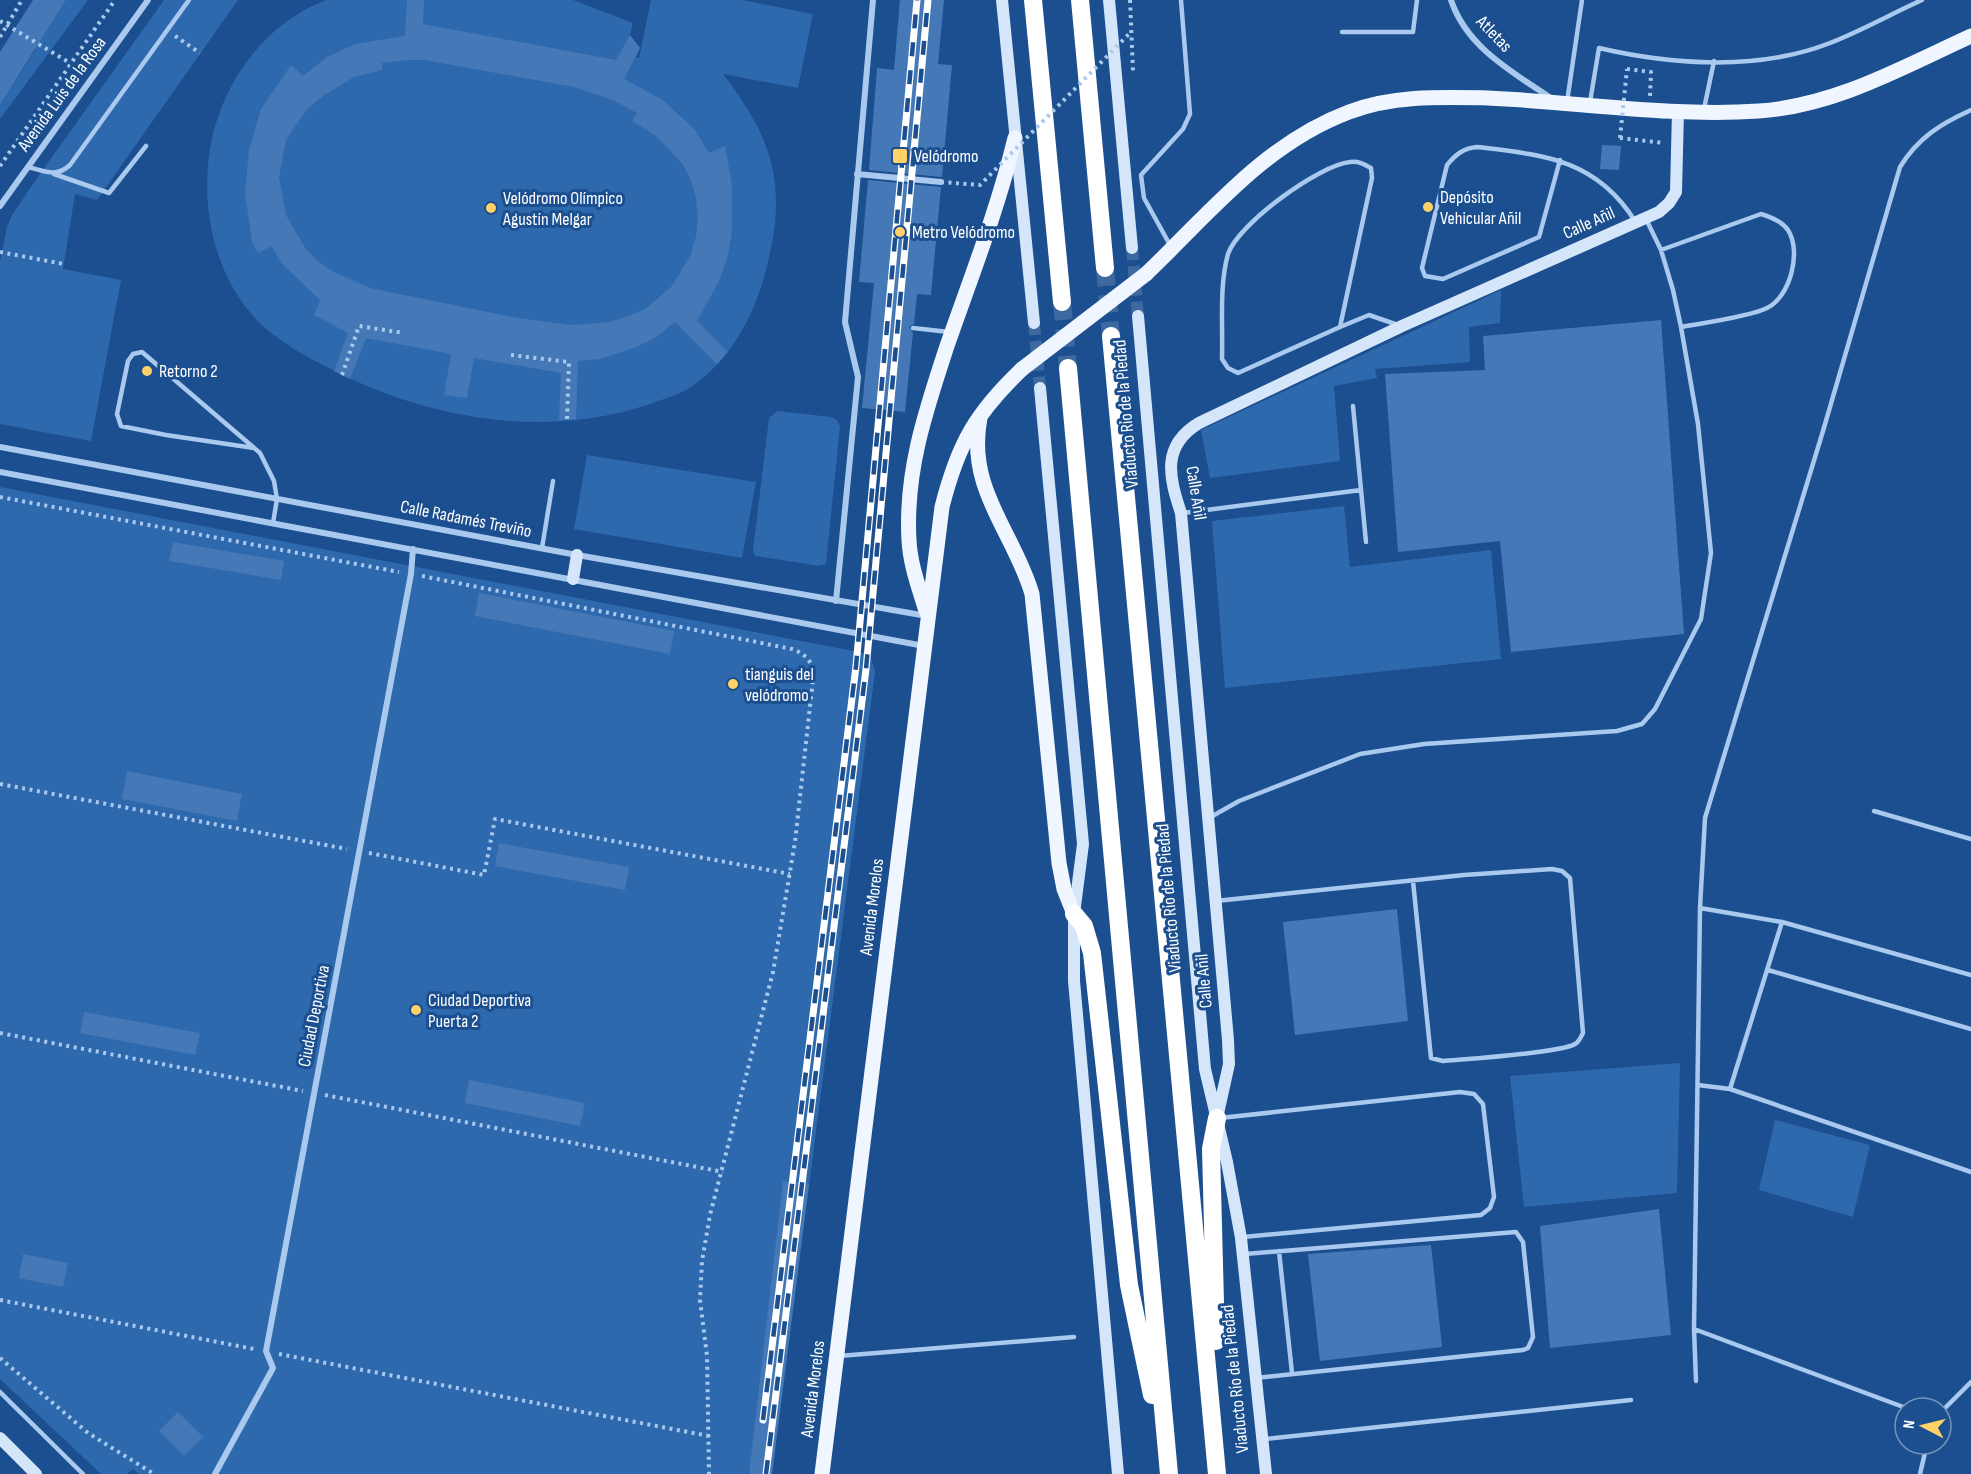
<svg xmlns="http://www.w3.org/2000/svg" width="1971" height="1474" viewBox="0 0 1971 1474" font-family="'Sofia Sans Condensed',sans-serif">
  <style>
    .green { fill: #2e69ad }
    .building { fill: #4478b7; fill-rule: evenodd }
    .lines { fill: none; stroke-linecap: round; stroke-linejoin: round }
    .secondary-tunnel { stroke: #3d69a0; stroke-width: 12; stroke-dasharray: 12 6; stroke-linecap: butt }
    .highway-tunnel { stroke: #3d69a0; stroke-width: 18; stroke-dasharray: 18 9; stroke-linecap: butt }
    .path { stroke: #a9c9ee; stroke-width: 4; stroke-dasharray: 3 4.5; stroke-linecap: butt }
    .lane { stroke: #a9c9ee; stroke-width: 4.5 }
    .street { stroke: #a9c9ee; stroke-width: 6 }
    .secondary { stroke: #d6e6fa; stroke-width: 12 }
    .primary { stroke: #f0f6ff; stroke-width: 15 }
    .highway { stroke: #fff; stroke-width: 18 }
    .rail-casing { stroke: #fff; stroke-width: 7 }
    .rail { stroke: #1b4f8f; stroke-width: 4.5; stroke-dasharray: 14; stroke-linecap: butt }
    .path-bridge { stroke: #a9c9ee; stroke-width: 4; stroke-dasharray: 3 4.5; stroke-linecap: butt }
    .primary-bridge { stroke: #f0f6ff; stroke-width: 15 }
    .poi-dot { fill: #ffd166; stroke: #1b4f8f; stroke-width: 2 }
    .labels { text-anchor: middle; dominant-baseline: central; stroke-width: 6; stroke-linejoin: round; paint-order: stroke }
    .street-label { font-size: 18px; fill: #fff; stroke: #1b4f8f }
    .poi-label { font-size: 18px; fill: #fff; stroke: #1b4f8f; text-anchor: start }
  </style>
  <rect width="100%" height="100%" fill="#1b4f8f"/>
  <path class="green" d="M66 0H88L0 119V105L36 49 12 33 18 23 42 38Z
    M164 0H238L97 200 75 194 63 269 121 280 91 441 0 424V262L7 227 12 215 42 171Z
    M326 0H573L633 23 630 35 640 48 636 57 639 58 651 0H742L813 14 798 88 723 74C770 135 787 180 769 258 759 306 735 356 694 385 680 395 661 400 644 406 545 438 432 419 341 374 314 361 287 347 264 327 218 285 201 216 209 156 218 88 261 25 326 0Z
    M1501 290 1500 323 1469 327 1470 362 1375 369 1377 378 1334 386 1340 461 1210 478 1201 430Z
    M777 411 831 417 837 420 840 427 826 564 819 566 755 556 753 550 769 418Z
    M587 455 756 482 742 558 574 529Z
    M0 487 864 653 871 658 875 672 772 1474H139L133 1469 127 1474H101L0 1379Z
    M1344 506 1350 567 1491 550 1501 659 1225 688 1212 521Z
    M1680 1063 1677 1193 1524 1207 1510 1076Z
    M1775 1120 1870 1145 1853 1217 1759 1190Z"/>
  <path class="building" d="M33 0H66L0 105V52Z
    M407 0H424L423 24 616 60 630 35 640 48 624 79 663 100 695 130 709 153 725 146 732 185V231L728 256 719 281 697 321 728 352 717 364 675 322 656 337 637 347 600 359 578 361 576 419 559 420 561 373 474 358 467 398 444 395 451 354 366 338 350 379 334 371 348 333 314 315 320 300 281 263 272 246 258 253 252 242 245 193 249 150 261 109 291 65 303 76 327 57 355 44 405 36ZM407 60H425L574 87 613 100 637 113 632 121 656 136 682 163 691 180 696 199 698 218 696 236 691 254 672 286 645 309 626 317 609 322 571 325 518 318 370 288 334 272 317 261 305 248 286 215 279 177 286 140 307 109 323 96 354 77 382 70V63Z
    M900 0H944L938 64 952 65 942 177 869 170 877 68 894 70Z
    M1602 145 1621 146 1619 170 1600 169Z
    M868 180 941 187 931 295 917 294 914 324 909 327 913 333 905 412 862 408 874 283 859 282Z
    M1661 320 1684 634 1511 652 1500 541 1398 552 1385 374 1485 370 1483 336Z
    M173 542 284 561 281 580 169 561Z
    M479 593 674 631 670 654 475 616Z
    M127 771 242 794 237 821 122 799Z
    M499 843 629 867 625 890 495 866Z
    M1397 909 1408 1021 1295 1035 1283 922Z
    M84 1012 200 1033 195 1055 80 1033Z
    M469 1080 585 1103 580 1126 465 1103Z
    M783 1181 809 1184 772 1474H749Z
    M1659 1209 1671 1335 1550 1348 1540 1226Z
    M1431 1245 1442 1347 1320 1361 1308 1254Z
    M23 1254 68 1263 63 1287 19 1278Z
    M178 1412 203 1437 184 1456 159 1431Z"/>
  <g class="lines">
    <path class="secondary-tunnel" d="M1132 248 1138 316
      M1034 323 1040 388"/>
    <path class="highway-tunnel" d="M1105 268 1111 336
      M1062 302 1068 368"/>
    <path class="path" d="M1130 0 1133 71
      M0 21 70 63
      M175 36 200 53
      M0 37 22 0
      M1627 69 1651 72 1650 96
      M1620 138 1664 143
      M0 166 115 0
      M0 252 64 264
      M511 355 569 362 567 420
      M342 375 359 326 404 333
      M0 497 399 572
      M422 576 792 649C803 653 809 658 814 670L795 842 773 972 710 1215 702 1261 700 1300 707 1356 709 1474
      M0 784 347 849
      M369 853 484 875 495 819 790 874
      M0 1033 303 1091
      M325 1095 723 1172
      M0 1300 254 1349
      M279 1354 709 1436
      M0 1358 88 1433 154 1474"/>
    <path class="lane" d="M1342 32H1413L1417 0
      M1567 102 1582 0
      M1590 102 1599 48C1672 65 1759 71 1830 43 1861 31 1891 14 1922 0
      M1704 109 1714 61
      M1560 160 1539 237 1443 279 1425 276 1422 268 1447 165C1456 154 1464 148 1477 147 1544 155 1596 159 1635 221
      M28 167C45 171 56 178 70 165L189 0
      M54 174 109 193 146 146
      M1170 245 1144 198 1141 175 1183 129 1190 114 1181 0
      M1661 250 1761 214C1771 217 1782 221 1788 230 1802 252 1790 297 1767 308 1749 317 1702 323 1681 327
      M1340 327 1238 373 1228 368 1222 359C1223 326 1219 286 1228 254 1238 224 1319 165 1350 162 1359 161 1364 164 1371 168L1372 178 1340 327 1369 315 1398 325
      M913 328 949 332
      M1353 406 1366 542
      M254 448 166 435 121 426 117 414 128 361 133 354 142 352 260 453 274 481 277 499 273 523
      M1183 513 1361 490
      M542 548 553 481
      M1874 811 1971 839
      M1209 818 1239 801 1360 754 1424 744 1617 731 1642 724 1655 709 1701 619 1711 553 1698 424 1681 327 1673 290 1661 250 1646 219
      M1216 901 1464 875 1552 869 1562 871 1570 878 1583 1033C1581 1037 1579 1042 1575 1044 1561 1053 1465 1059 1443 1061L1431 1058 1413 881
      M1700 908 1782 922 1730 1089
      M1782 922 1971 975
      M1768 970 1971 1029
      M1698 1085 1730 1089 1971 1172
      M1220 1118 1460 1092 1474 1094 1483 1104 1494 1197 1490 1208 1481 1215 1243 1237
      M1279 1251 1292 1373
      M1245 1254 1516 1232 1523 1242 1533 1337 1528 1348 1523 1350 1256 1378
      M1694 1329 1906 1408
      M839 1356 1074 1337
      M1696 1381 1694 1329 1700 908 1705 818 1823 431 1900 167C1918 138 1940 124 1971 110
      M0 1392 83 1474
      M1941 1412 1971 1382
      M1265 1439 1631 1400
      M1920 1474 1927 1444"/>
    <path class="street" d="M1451 0C1467 48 1513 72 1552 99
      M857 174 941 182
      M0 206 148 0
      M0 447 577 555 927 616
      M0 472 924 646
      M836 601 858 377 845 322 873 0
      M215 1474 273 1368 266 1351 411 574 413 549"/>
    <path class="secondary" d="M1002 0 1034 323
      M1109 0 1132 248
      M1138 316 1205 1069 1227 1162 1241 1238 1266 1474
      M1040 388 1083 844 1074 914V981L1118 1474
      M573 579 577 555
      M1217 1118 1229 1064 1228 1040 1181 513C1169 477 1161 446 1199 423L1402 326 1659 212 1669 203 1676 192 1678 111
      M0 1438 36 1474"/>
    <path class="primary" d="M1146 274C1210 213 1264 144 1349 112 1393 95 1442 97 1488 98 1578 102 1669 117 1759 111 1835 106 1903 67 1971 36
      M980 418C966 489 1014 532 1032 594L1059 863 1064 889 1074 914
      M926 611C919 588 910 564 909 540 905 471 926 410 947 346 971 277 998 209 1015 138
      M822 1474 942 507C958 444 975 414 1022 369"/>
    <path class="highway" d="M1033 0 1062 302
      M1080 0 1105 268
      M1111 336 1217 1474
      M1068 368 1169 1474
      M1074 914 1084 926 1092 953 1129 1285 1152 1395
      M1216 1341 1211 1149 1217 1118"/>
    <g class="rail-casing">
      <path id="rail" d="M763 1420 856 666 917 0
        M766 1474 866 669 928 0"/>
    </g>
    <use href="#rail" class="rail"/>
    <path class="path-bridge" d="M1620 138 1627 69
      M941 182 980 185 1131 32"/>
    <path class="primary-bridge" d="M1022 369 1146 274"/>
  </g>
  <g class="poi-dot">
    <rect x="892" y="148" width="16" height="16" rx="3"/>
    <circle cx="1428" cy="207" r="6"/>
    <circle cx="491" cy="208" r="6"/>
    <circle cx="900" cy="232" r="6"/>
    <circle cx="147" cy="371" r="6"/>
    <circle cx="733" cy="684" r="6"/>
    <circle cx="416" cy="1010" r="6"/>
  </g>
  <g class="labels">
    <g class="street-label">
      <text transform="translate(1494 34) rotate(46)">Atletas</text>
      <text transform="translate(62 94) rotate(-54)">Avenida Luis de la Rosa</text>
      <text transform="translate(1589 223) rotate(-24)">Calle Añil</text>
      <text transform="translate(1126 414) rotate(-95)">Viaducto Río de la Piedad</text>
      <text transform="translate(1196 493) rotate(81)">Calle Añil</text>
      <text transform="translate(466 519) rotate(11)">Calle Radamés Treviño</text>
      <text transform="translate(1169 898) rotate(-95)">Viaducto Río de la Piedad</text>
      <text transform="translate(872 907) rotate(-83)">Avenida Morelos</text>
      <text transform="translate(1204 981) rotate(-95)">Calle Añil</text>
      <text transform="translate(314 1016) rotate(-79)">Ciudad Deportiva</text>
      <text transform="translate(1235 1379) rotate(-96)">Viaducto Río de la Piedad</text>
      <text transform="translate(813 1389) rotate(-83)">Avenida Morelos</text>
    </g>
    <g class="poi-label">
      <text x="914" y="156">Velódromo</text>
      <text x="1440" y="197">Depósito<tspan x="1440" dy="21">Vehicular Añil</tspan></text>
      <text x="503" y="198">Velódromo Olímpico<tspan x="503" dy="21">Agustín Melgar</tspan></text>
      <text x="912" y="232">Metro Velódromo</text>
      <text x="159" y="371">Retorno 2</text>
      <text x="745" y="674">tianguis del<tspan x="745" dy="21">velódromo</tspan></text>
      <text x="428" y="1000">Ciudad Deportiva<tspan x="428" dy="21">Puerta 2</tspan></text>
    </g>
  </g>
  <g transform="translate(1923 1426) rotate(277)"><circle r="28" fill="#1b4f8f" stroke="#7695bc" stroke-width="1.5"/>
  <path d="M0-4.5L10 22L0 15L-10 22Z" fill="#ffd166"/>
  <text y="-9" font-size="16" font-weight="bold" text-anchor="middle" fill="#ffffff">N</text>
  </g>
</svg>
